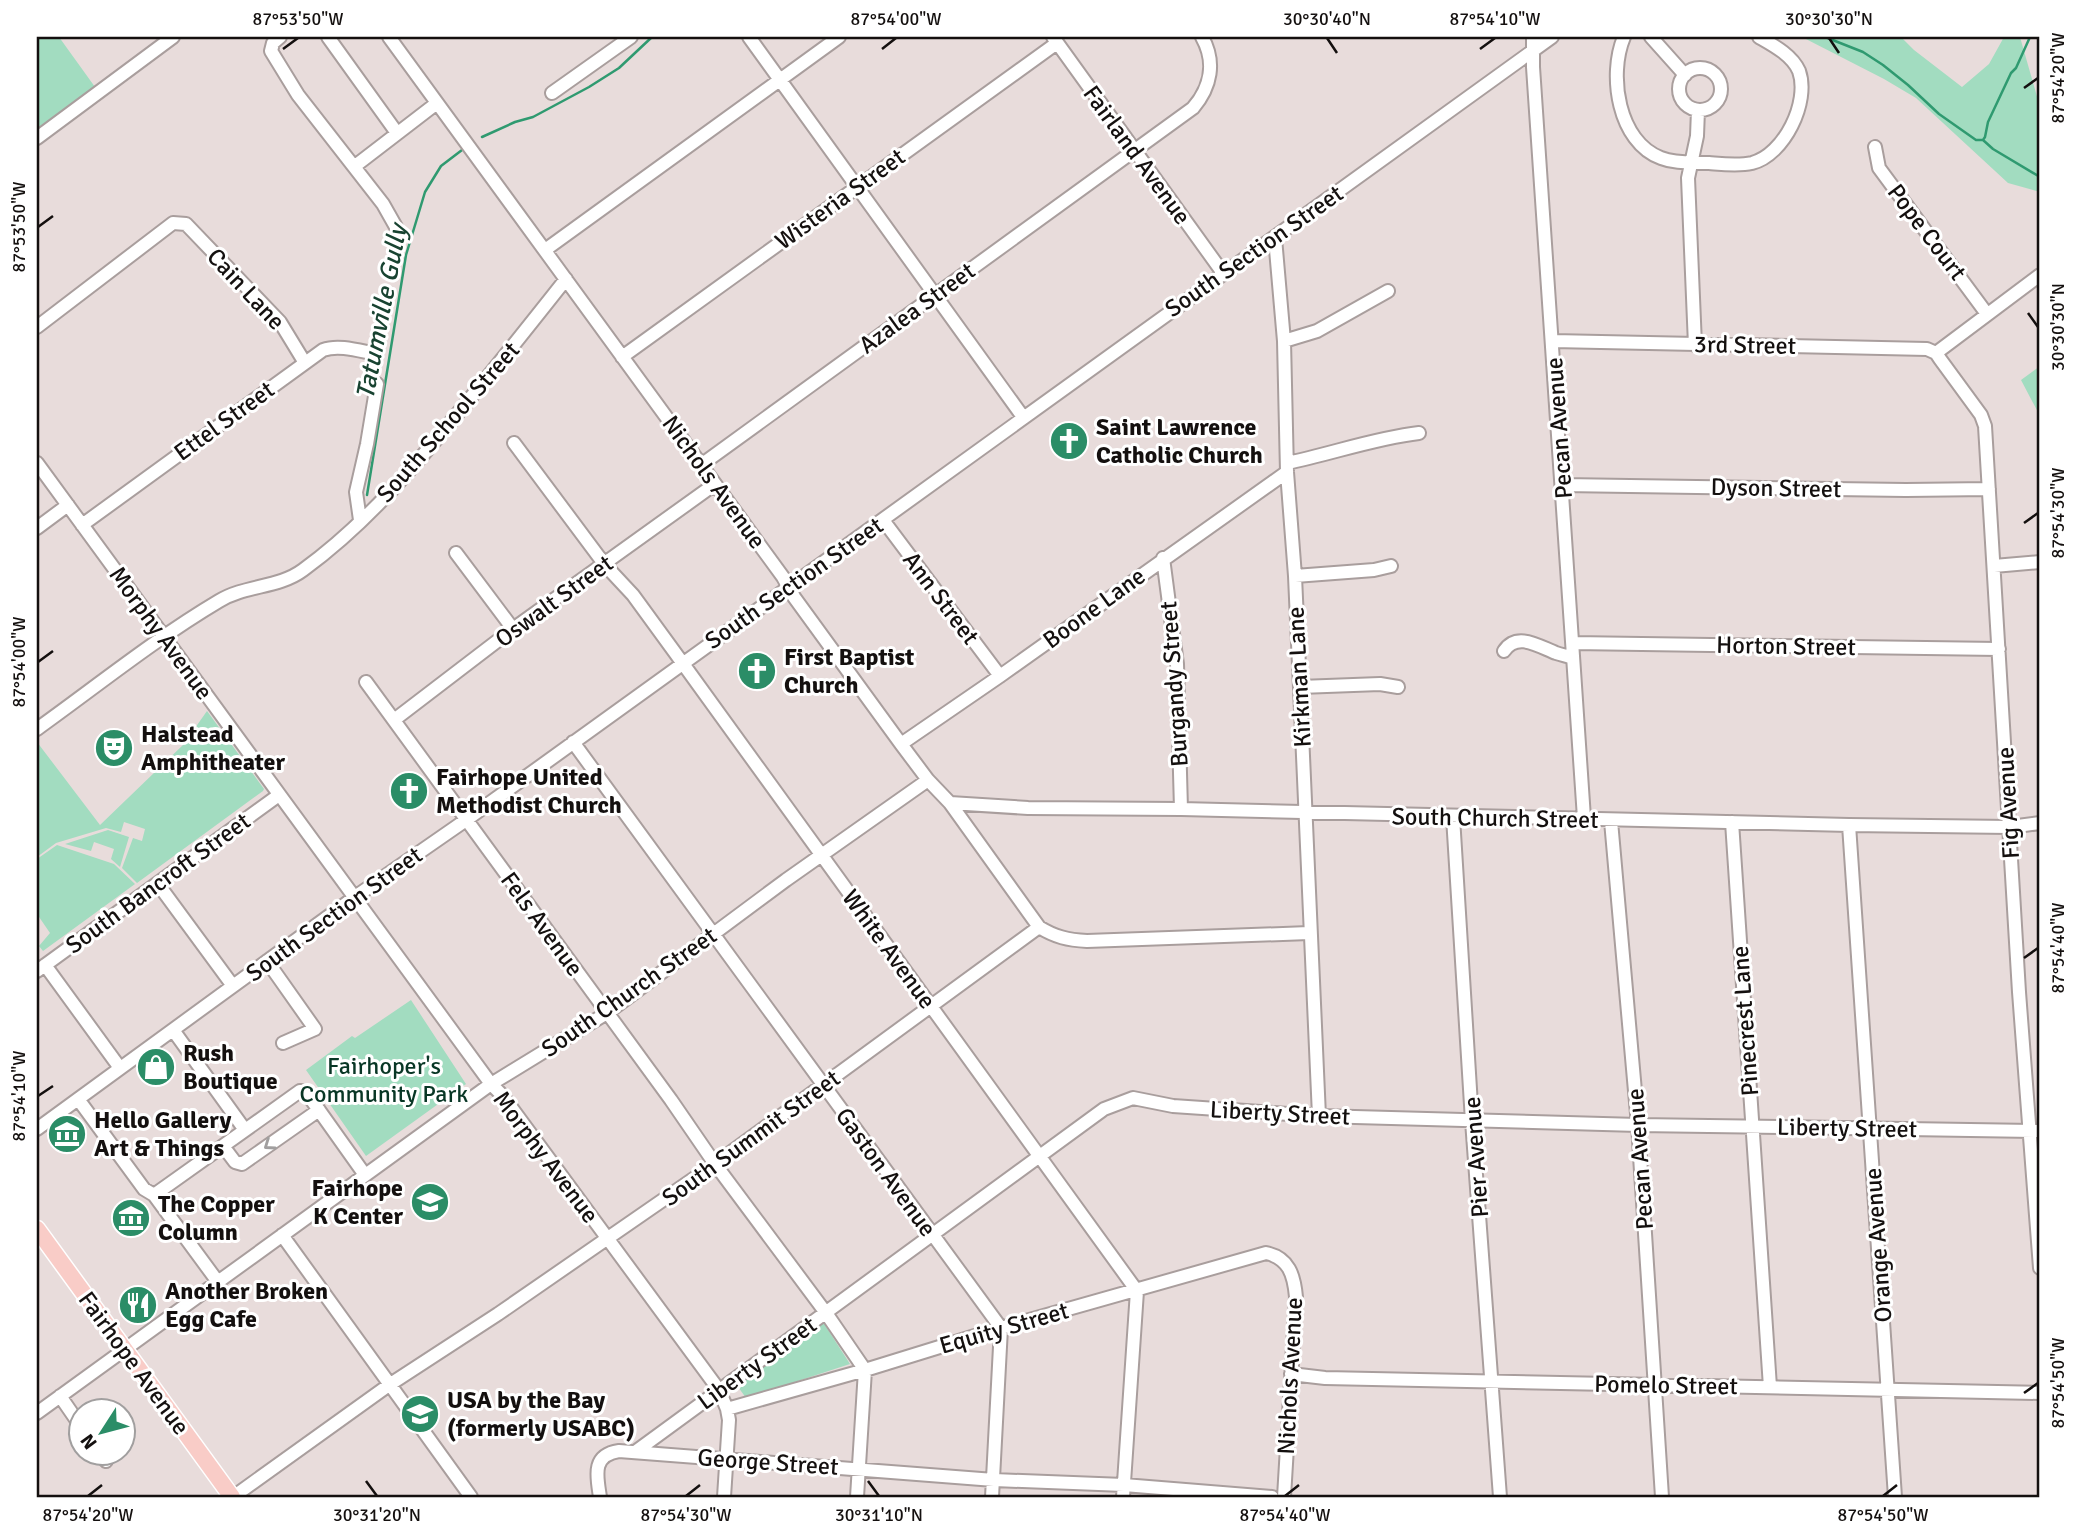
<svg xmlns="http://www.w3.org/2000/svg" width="2077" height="1534" viewBox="0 0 2077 1534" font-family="Signika,sans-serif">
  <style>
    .green { fill: #a2dcc0 }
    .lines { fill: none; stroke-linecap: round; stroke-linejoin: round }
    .stream { stroke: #2f9a70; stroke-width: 2.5 }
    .minor-casing { stroke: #a99e9d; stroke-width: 16 }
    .major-casing { stroke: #fff; stroke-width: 19 }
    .minor { stroke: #fff; stroke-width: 12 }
    .major { stroke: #f9ccc7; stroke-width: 16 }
    .oneway { stroke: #a19f9f }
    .ticks { fill: none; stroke: #14100f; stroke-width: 2.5 }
    .labels { text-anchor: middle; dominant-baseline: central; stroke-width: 6; stroke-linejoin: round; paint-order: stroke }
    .street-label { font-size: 24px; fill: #14100f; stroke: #fff }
    .poi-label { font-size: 24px; font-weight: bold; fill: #14100f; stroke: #fff; text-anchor: start }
    .park-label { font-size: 24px; fill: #083625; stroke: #fff }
    .water-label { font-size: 26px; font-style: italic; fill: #184331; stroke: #fff }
    .neatline { fill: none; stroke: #14100f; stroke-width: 2.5 }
    .ticks-label { font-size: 18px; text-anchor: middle; fill: #14100f }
  </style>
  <rect width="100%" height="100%" fill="#e8dcdb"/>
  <path class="green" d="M37 37H59L95 87 37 130Z
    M1802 37H1901L1914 50 1962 87 1989 64 2004 37H2020L2040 107V192L2008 183 1916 98 1884 79Z
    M2040 366V416L2021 380Z
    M207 711 264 789 263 791 137 883 122 868 133 838 142 841 145 829 124 822 121 832 106 828 56 843 37 857V742L100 825 183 745Z
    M108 830 129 837 120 867 111 859 114 849 94 842 91 851 65 844Z
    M57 845 114 864 135 884 43 951 39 946 50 933 37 914V891L39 882 37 859Z
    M411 1000 466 1084 366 1156 306 1070 352 1036 355 1038Z
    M823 1322 850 1364 746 1398 736 1384Z"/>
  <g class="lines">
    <path class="stream" d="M1825 37 1863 52 1883 65 1908 85 1939 114 1976 140H1983L1993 149 2040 177
      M482 137 515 122 533 117 589 87 619 68 652 37
      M1983 140 1985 137 1988 122 2011 73 2016 68 2030 37
      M367 495 406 255 425 192 441 166 462 150"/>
    <g class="minor-casing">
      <path id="minor" d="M280 37 273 43 271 51 298 95 383 204 396 227
        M328 37 397 133
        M389 37 783 577 794 597 901 744 928 780 950 803 1039 927C1055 937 1068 940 1087 941L1309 933
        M749 37 1023 417
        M1053 37 1223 273
        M1533 37V67L1584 818
        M1624 37C1608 75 1618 142 1661 158 1676 164 1693 162 1709 163 1722 164 1738 166 1752 163 1784 155 1810 102 1799 71 1792 55 1773 45 1759 37
        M1651 37 1685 75
        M1679 89a21 21 0 1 1 42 0a21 21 0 1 1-42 0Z
        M552 93 631 37
        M37 138 173 37
        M1875 147 1879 168 1987 314
        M355 166 437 103
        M1275 238 1284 341 1287 472 1295 576 1319 1116
        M545 250 839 37
        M37 327 173 223 186 224 280 322 305 363
        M1284 341 1317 331 1388 291
        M1553 341 1927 349 1936 353 1940 359 1981 415 1985 426 2019 992 2040 1268
        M1695 345 1688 178 1697 136 1698 110
        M1936 353 2040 275
        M622 357 1057 43
        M514 443 605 565 633 595 676 654 1137 1291 1123 1497
        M37 463 491 1084 502 1095 719 1390 727 1409 729 1420 724 1497
        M1287 463C1331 454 1375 438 1419 433
        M701 465 1193 108C1211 87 1216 62 1202 37
        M1563 485 1906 490 1989 489
        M360 520 356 492 367 444 377 384
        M883 520 1000 676
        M82 525 323 350C339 344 360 351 376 354
        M37 528 68 505
        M456 553 513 629
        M1163 558 1177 664 1181 809
        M1994 566 2040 562
        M1295 576 1374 570 1391 566
        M1573 643 1999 649
        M1504 651C1517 631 1540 647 1556 653 1562 655 1568 656 1573 658
        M366 682 671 1100 715 1164 826 1313 865 1370 857 1497
        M1300 687 1380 684 1398 687
        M394 720 513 629 715 484
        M37 729C97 686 155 639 219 601 245 585 279 588 303 570 365 525 415 466 463 407 498 365 532 322 566 279
        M573 742 1001 1328 992 1497
        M901 744 1000 676 1287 472
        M950 803 1028 808 1181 809 1849 825 2010 827 2040 823
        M1453 817 1472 1121 1500 1497
        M1611 821 1638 1125 1662 1497
        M1732 822 1770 1387
        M1849 825 1895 1497
        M158 884 233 986
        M267 961 315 1029 283 1043
        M45 965 120 1068
        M37 971 279 795
        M173 1030 245 1130
        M78 1099 144 1189 154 1195 218 1282
        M37 1129 355 897 466 820 1552 37
        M223 1146 235 1162 242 1164 319 1110
        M154 1195 300 1091 306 1092 365 1175
        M282 1235 471 1497
        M1291 1374 1325 1378 2040 1393
        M60 1396 80 1425
        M727 1409 865 1370 1001 1328 1266 1253C1289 1258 1294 1275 1296 1297L1284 1497
        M37 1413 491 1084 607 1013 786 880 928 780
        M635 1452 1104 1109 1133 1098 1173 1106 1319 1116 1638 1125 2040 1131
        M101 1454 106 1461
        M233 1497 389 1385 498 1314 715 1164 1039 927
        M600 1497C597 1477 591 1455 619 1451L994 1480 1124 1485 1272 1497"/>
    </g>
    <g class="major-casing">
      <path id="major" d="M37 1229 232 1497"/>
    </g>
    <use href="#minor" class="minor"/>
    <use href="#major" class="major"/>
  </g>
  <defs><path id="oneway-chevron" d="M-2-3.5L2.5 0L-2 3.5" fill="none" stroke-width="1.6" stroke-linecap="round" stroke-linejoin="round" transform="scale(1.75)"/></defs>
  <use class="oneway" href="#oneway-chevron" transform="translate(269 1145) rotate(145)"/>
  <path class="ticks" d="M1327 38 1337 53M1829 38 1839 53M283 49 298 38M882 49 896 38M1480 49 1495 38M2024 88 2038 78M38 227 53 216M2028 313 2038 327M2024 523 2038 513M38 662 53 651M2024 958 2038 948M38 1096 53 1086M2024 1393 2038 1383M366 1481 377 1496M868 1481 879 1496M88 1496 102 1485M686 1496 700 1485M1285 1496 1299 1485M1883 1496 1897 1485"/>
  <defs>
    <g id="church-disc" transform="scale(2.0125)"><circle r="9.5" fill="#2b8d67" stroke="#fff"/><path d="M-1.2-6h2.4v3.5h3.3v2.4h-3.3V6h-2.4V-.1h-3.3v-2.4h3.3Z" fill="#fff"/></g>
    <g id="theatre-disc" transform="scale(2.0125)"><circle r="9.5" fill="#2b8d67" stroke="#fff"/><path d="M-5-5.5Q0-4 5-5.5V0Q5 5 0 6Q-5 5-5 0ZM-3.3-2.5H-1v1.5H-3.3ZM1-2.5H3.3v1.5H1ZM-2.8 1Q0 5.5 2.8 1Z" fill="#fff"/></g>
    <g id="shop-disc" transform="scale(2.0125)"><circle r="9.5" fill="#2b8d67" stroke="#fff"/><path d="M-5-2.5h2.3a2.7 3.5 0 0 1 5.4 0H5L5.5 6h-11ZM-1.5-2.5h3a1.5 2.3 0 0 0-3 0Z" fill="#fff"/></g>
    <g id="museum-disc" transform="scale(2.0125)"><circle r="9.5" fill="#2b8d67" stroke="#fff"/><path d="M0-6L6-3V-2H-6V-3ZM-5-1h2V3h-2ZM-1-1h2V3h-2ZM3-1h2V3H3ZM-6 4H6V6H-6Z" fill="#fff"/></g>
    <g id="school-disc" transform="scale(2.0125)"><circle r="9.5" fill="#2b8d67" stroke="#fff"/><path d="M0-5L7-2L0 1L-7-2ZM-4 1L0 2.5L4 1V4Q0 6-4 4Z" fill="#fff"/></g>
    <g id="restaurant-disc" transform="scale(2.0125)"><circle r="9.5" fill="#2b8d67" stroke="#fff"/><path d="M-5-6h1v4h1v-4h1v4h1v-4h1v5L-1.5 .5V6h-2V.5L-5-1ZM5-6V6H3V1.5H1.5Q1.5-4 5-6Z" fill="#fff"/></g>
    <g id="university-disc" transform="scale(2.0125)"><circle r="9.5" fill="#2b8d67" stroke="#fff"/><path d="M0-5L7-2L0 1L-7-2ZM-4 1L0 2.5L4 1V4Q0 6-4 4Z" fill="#fff"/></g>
  </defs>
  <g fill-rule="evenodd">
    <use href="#church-disc" x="1069" y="441"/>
    <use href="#church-disc" x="757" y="671"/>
    <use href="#theatre-disc" x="114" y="748"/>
    <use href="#church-disc" x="409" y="791"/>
    <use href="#shop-disc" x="156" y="1067"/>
    <use href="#museum-disc" x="67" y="1134"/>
    <use href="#school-disc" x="430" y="1202"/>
    <use href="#museum-disc" x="131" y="1218"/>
    <use href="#restaurant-disc" x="138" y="1305"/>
    <use href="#university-disc" x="420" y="1414"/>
  </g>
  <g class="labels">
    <g class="street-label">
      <text transform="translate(1137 155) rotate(54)">Fairland Avenue</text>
      <text transform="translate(840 199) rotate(-36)">Wisteria Street</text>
      <text transform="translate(1927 232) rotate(53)">Pope Court</text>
      <text transform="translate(1254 251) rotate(-35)">South Section Street</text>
      <text transform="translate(246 289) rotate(47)">Cain Lane</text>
      <text transform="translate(917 308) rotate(-36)">Azalea Street</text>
      <text transform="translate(1745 345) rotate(1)">3rd Street</text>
      <text transform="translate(224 421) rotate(-36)">Ettel Street</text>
      <text transform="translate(448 422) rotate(-49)">South School Street</text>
      <text transform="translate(1559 428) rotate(-94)">Pecan Avenue</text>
      <text transform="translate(714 482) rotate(54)">Nichols Avenue</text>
      <text transform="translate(1776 488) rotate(1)">Dyson Street</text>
      <text transform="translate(794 583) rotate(-35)">South Section Street</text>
      <text transform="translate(941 598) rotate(53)">Ann Street</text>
      <text transform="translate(554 601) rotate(-36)">Oswalt Street</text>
      <text transform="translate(1094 608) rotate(-36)">Boone Lane</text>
      <text transform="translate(161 633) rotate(54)">Morphy Avenue</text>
      <text transform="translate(1786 646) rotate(1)">Horton Street</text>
      <text transform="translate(1299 677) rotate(-93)">Kirkman Lane</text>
      <text transform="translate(1174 684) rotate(-94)">Burgandy Street</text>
      <text transform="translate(2008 803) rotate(-93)">Fig Avenue</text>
      <text transform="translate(1495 818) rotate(1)">South Church Street</text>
      <text transform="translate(158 883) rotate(-36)">South Bancroft Street</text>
      <text transform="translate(334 914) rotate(-36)">South Section Street</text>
      <text transform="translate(542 924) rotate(54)">Fels Avenue</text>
      <text transform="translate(889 949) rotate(54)">White Avenue</text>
      <text transform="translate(629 992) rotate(-35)">South Church Street</text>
      <text transform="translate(1745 1021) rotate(-94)">Pinecrest Lane</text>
      <text transform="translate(1280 1113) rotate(3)">Liberty Street</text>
      <text transform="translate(1847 1128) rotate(1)">Liberty Street</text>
      <text transform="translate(751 1138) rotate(-36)">South Summit Street</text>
      <text transform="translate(546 1157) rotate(53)">Morphy Avenue</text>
      <text transform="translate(1476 1157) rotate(-94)">Pier Avenue</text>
      <text transform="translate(1640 1159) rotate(-94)">Pecan Avenue</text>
      <text transform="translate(886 1172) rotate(54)">Gaston Avenue</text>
      <text transform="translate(1878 1245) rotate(-94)">Orange Avenue</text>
      <text transform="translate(1004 1328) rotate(-16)">Equity Street</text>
      <text transform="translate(134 1363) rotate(54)">Fairhope Avenue</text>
      <text transform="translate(757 1363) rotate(-36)">Liberty Street</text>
      <text transform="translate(1290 1376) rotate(-87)">Nichols Avenue</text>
      <text transform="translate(1666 1385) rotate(1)">Pomelo Street</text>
      <text transform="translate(768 1462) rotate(4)">George Street</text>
    </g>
    <g class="poi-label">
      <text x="1096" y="427">Saint Lawrence<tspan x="1096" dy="28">Catholic Church</tspan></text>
      <text x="784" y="657">First Baptist<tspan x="784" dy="28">Church</tspan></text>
      <text x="141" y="734">Halstead<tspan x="141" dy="28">Amphitheater</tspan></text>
      <text x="436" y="777">Fairhope United<tspan x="436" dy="28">Methodist Church</tspan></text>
      <text x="183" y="1053">Rush<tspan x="183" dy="28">Boutique</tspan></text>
      <text x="94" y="1120">Hello Gallery<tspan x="94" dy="28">Art &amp; Things</tspan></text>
      <text x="403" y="1188" text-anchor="end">Fairhope<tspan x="403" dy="28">K Center</tspan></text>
      <text x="158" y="1204">The Copper<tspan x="158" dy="28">Column</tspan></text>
      <text x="165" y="1291">Another Broken<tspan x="165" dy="28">Egg Cafe</tspan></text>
      <text x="447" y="1400">USA by the Bay<tspan x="447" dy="28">(formerly USABC)</tspan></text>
    </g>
    <g class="park-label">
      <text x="384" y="1066">Fairhoper's<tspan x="384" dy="28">Community Park</tspan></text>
    </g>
    <g class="water-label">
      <text transform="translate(382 312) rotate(-79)">Tatumville Gully</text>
    </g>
  </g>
  <rect width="2077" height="1534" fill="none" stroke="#ffffff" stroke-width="77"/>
  <g transform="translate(102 1432) rotate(234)"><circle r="33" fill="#ffffff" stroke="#a19f9f" stroke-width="2"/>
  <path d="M0-5L12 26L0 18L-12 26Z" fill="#2b8d67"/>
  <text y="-10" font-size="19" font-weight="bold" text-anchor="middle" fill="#14100f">N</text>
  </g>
  <rect x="38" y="38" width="2000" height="1458" class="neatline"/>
  <g class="ticks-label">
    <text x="298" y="25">87°53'50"W</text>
    <text x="896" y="25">87°54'00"W</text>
    <text x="1327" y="25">30°30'40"N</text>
    <text x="1495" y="25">87°54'10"W</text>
    <text x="1829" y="25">30°30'30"N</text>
    <text transform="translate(2058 78) rotate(-90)" y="6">87°54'20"W</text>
    <text transform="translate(19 227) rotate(-90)" y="6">87°53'50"W</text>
    <text transform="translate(2058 327) rotate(-90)" y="6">30°30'30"N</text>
    <text transform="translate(2058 513) rotate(-90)" y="6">87°54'30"W</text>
    <text transform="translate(19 662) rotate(-90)" y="6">87°54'00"W</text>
    <text transform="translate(2058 948) rotate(-90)" y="6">87°54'40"W</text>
    <text transform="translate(19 1096) rotate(-90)" y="6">87°54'10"W</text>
    <text transform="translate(2058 1383) rotate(-90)" y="6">87°54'50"W</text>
    <text x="88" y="1521">87°54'20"W</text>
    <text x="377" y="1521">30°31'20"N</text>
    <text x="686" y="1521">87°54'30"W</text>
    <text x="879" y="1521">30°31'10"N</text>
    <text x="1285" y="1521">87°54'40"W</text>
    <text x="1883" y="1521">87°54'50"W</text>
  </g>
</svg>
